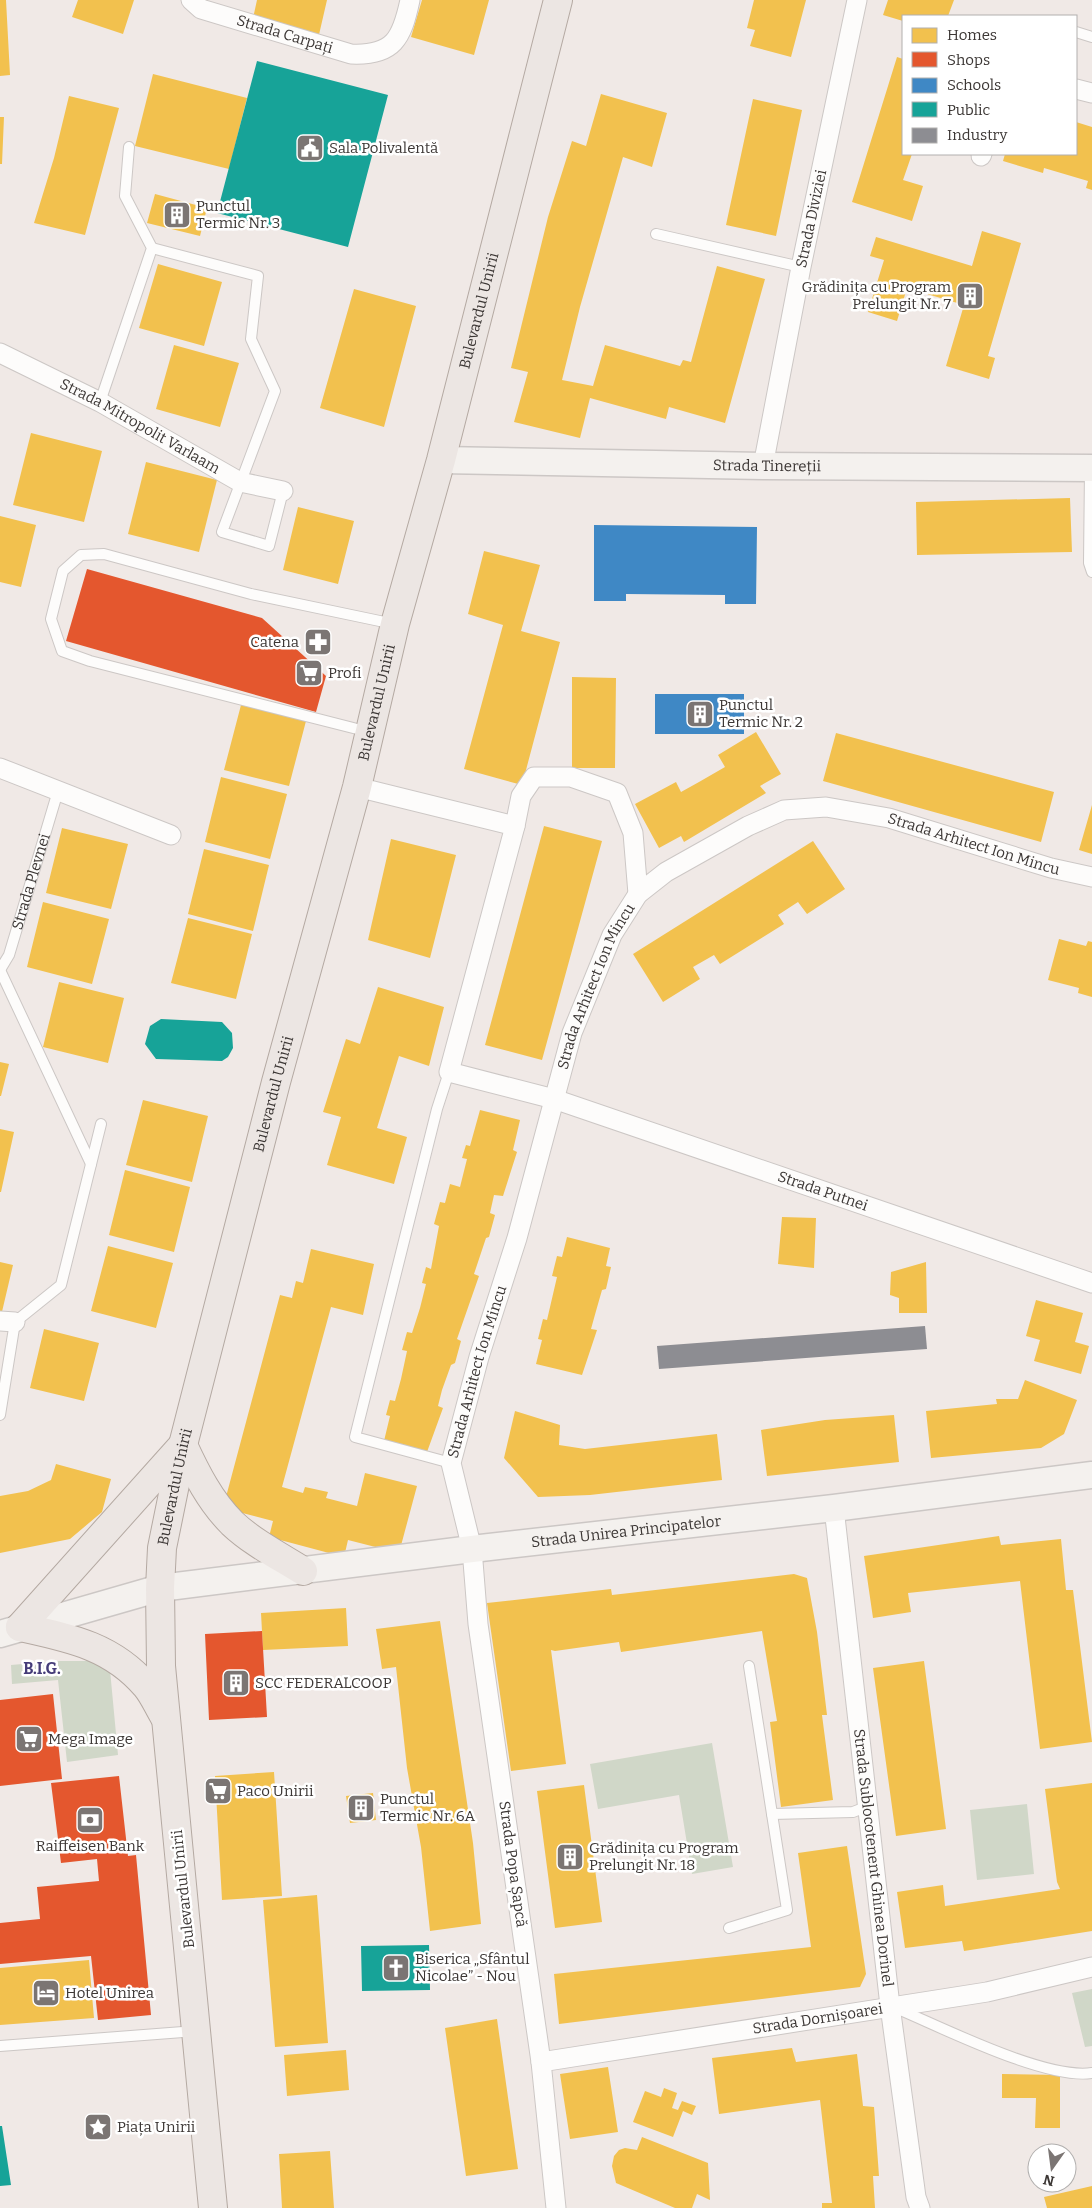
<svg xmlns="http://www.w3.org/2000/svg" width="1092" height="2208" viewBox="0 0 1092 2208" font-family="Bitter,serif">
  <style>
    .green { fill: #d0d7c8 }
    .homes { fill: #f2c14e }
    .shops { fill: #e4572e }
    .schools { fill: #3f88c5 }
    .public { fill: #17a398 }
    .industry { fill: #8d8d92 }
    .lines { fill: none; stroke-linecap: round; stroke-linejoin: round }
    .lane-casing { stroke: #ccc7c5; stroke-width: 12 }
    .street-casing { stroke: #ccc7c5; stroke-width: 21 }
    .secondary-casing { stroke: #ccc7c5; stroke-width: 29 }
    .primary-casing { stroke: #b4a9a2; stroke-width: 30 }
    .lane { stroke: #fdfcfb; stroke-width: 10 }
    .street { stroke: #fdfcfb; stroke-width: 19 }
    .secondary { stroke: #f4f1ee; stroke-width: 26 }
    .primary { stroke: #ece6e3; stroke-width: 28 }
    .labels { text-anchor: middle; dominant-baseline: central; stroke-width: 5; stroke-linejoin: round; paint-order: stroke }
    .street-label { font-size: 15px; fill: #3c3735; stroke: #fff }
    .poi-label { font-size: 15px; fill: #3c3735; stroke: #fff; text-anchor: start }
    .neighbourhood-label { font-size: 16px; font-weight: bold; fill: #453c79; stroke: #fff }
  </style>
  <rect width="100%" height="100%" fill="#f0e9e6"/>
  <path class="green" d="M57 1661H93L110 1670 118 1755 67 1762 58 1680 12 1684 11 1665Z
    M712 1743 733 1867 692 1874 679 1795 598 1809 590 1764Z
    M1027 1804 1034 1874 977 1880 970 1810Z
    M1092 1989V2046L1085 2047 1072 1993Z"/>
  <path class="homes" d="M0 0H6L10 75 0 76Z
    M78 0H134L123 34 72 17Z
    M257 0H327L318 39 252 23Z
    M422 0H489L474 55 411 37Z
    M754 0H806L791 57 750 46 755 30 747 28Z
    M888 0H954L948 16H903V21L883 15Z
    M897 57 903 59V154H912L903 180 923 186 912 221 852 202Z
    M153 74 247 98 229 169 135 146Z
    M601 94 667 113 652 167 623 157 580 307 562 380 593 386 605 345 680 366 683 360 691 362 717 266 765 279 725 423 669 407 666 419 590 398 580 438 514 422 528 372 511 368 548 217 572 141 586 146Z
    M69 96 119 108 85 235 34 223 54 158Z
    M753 99 802 110 776 236 726 225Z
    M0 117H4L2 164H0Z
    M1076 122 1092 127V190L1086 188 1088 181 1044 168 1043 173 1003 161 1005 154H1076Z
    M155 194 207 208 200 236 147 223Z
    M982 231 1021 243 988 356 995 358 989 379 946 366 964 305 907 288 897 321 868 312 884 260 870 256 876 237 972 266Z
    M158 264 222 282 204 346 139 328Z
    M354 289 416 306 384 427 320 408Z
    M174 345 239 363 220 427 156 409Z
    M31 433 102 451 84 522 13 505Z
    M146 462 217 480 199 552 128 534Z
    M1070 498 1072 552 917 555 916 502Z
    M298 507 354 521 338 584 283 570Z
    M0 516 36 525 21 587 0 582Z
    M484 551 540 565 521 631 560 642 522 785 464 769 503 625 468 614Z
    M572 677 616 678 615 768H572Z
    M241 705 306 721 289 786 224 770Z
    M756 732 781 774 760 786 766 793 684 842 681 836 659 848 635 804 676 782 681 792 699 782 725 767 718 755Z
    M836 733 1054 792 1041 842 823 781Z
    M221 777 287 794 270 859 205 842Z
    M1092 805V854L1079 850Z
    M544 826 602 841 542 1060 485 1045Z
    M62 828 128 844 111 909 46 893Z
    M391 839 456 855 430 958 368 940Z
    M813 841 845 889 807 914 798 902 778 915 784 924 720 964 714 955 693 967 700 979 663 1002 633 954Z
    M204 849 269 865 253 931 188 914Z
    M43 902 109 919 92 984 27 967Z
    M188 918 252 934 236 999 171 983Z
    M1059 939 1086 946 1088 941 1092 942V997L1078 993 1079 988 1048 980Z
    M59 982 124 998 108 1063 43 1047Z
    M378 987 444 1007 429 1066 399 1056 377 1128 407 1137 394 1184 327 1165 341 1117 323 1112 346 1039 360 1044Z
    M0 1062 9 1064 1 1096H0Z
    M143 1100 208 1116 192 1182 126 1165Z
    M480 1110 520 1120 513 1150 517 1152 503 1196 494 1195 490 1213 495 1215 489 1237 486 1238 474 1274 479 1276 457 1339 461 1341 455 1363 451 1365 442 1390 438 1406 443 1408 427 1452 384 1441 390 1416 386 1415 390 1400 395 1401 401 1379 407 1351 402 1350 407 1332 412 1333 420 1308 426 1284 422 1283 426 1267 431 1269 439 1226 434 1224 440 1202 445 1203 450 1184 460 1187 467 1159 462 1158 466 1145 470 1146Z
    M0 1129 14 1132 1 1192H0Z
    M125 1170 190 1187 174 1252 109 1235Z
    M782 1217 816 1218 814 1268 778 1264Z
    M567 1237 610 1248 606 1266 611 1267 606 1289 602 1290 596 1311 591 1329 597 1330 582 1375 536 1364 542 1340 538 1339 543 1319 547 1320 557 1277 552 1276 557 1256 562 1257Z
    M108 1246 173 1263 156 1328 91 1311Z
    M311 1249 374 1264 363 1315 331 1307 282 1487 303 1493 305 1487 328 1492 326 1498 357 1506 365 1473 417 1486 399 1553 348 1540 344 1557 269 1537 273 1521 223 1508 280 1295 292 1298 296 1281 303 1283Z
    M0 1262 13 1265 1 1316H0Z
    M926 1262 927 1313H899V1298L890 1295 891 1272Z
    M1036 1300 1083 1313 1075 1342 1089 1346 1081 1374 1034 1361 1040 1340 1026 1336Z
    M44 1329 99 1343 84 1401 30 1388Z
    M1025 1380 1077 1400 1064 1434 1041 1448 931 1458 926 1411 997 1404 996 1399H1018Z
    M515 1411 560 1425 559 1445 585 1449 717 1434 722 1480 590 1495 538 1497 504 1458Z
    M894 1415 899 1462 767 1476 761 1430 825 1420Z
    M56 1464 111 1479 102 1512 70 1539 0 1553V1496L28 1491 51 1480Z
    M999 1536 1001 1545 1061 1539 1066 1590H1073L1092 1742 1040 1749 1020 1581 908 1593 911 1612 873 1618 864 1556Z
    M794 1574 807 1578 817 1632 827 1715H822L833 1800 781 1807 770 1722 777 1721 762 1631 621 1652 619 1642 555 1651 551 1650 566 1764 511 1771 487 1603 611 1589 612 1595Z
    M346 1608 348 1646 263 1650 261 1613Z
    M440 1621 473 1843 481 1924 430 1931 421 1847 407 1768 396 1667 382 1669 376 1629Z
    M924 1661 946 1829 896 1836 873 1668Z
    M274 1772 282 1896 222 1900 215 1776Z
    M1092 1783V1931L964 1951 962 1941 905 1948 897 1892 943 1885 945 1906 1060 1889 1057 1882 1045 1789Z
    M584 1785 602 1922 555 1928 537 1791Z
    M373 1793 376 1820 350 1823 346 1796Z
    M847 1846 866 1974 860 1987 559 2024 554 1974 811 1947 798 1853Z
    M317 1895 328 2043 275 2047 263 1900Z
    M89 1960 94 2018 0 2025V1968Z
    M497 2019 518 2169 466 2176 445 2028Z
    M792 2048 796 2062 857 2054 863 2106 874 2107 879 2176H873L875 2208H822V2203H832L820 2100 719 2114 712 2058Z
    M346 2050 349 2090 287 2096 284 2055Z
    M608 2067 618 2132 570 2139 560 2074Z
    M1002 2074 1060 2075V2128H1035L1036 2098H1002Z
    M664 2088 677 2093 672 2108 678 2110 682 2101 696 2106 692 2115 683 2111 673 2137 633 2122 645 2091 661 2097Z
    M642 2137 708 2163 710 2200 697 2194 692 2208H675L616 2183 612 2166 614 2156 619 2150 625 2148 637 2150Z
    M330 2151 334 2208H282L279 2154Z
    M1092 2186V2208H1047L1044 2197Z"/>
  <path class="shops" d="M87 569 262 618 326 676 316 712 66 641Z
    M262 1631 267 1717 209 1720 205 1634Z
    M53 1694 62 1779 0 1786V1700Z
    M119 1776 128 1856 136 1855 151 2015 98 2020 91 1956 0 1964V1923L40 1919 37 1887 99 1881 97 1859 61 1863 51 1783Z"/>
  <path class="schools" d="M594 525 757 527 756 604H725V595L626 594V601H594Z
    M655 694H744V734H655Z"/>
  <path class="public" d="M257 61 388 95 348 247 217 213Z
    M161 1019 222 1022 232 1033 233 1048 228 1057 222 1061 156 1059 145 1044 150 1026Z
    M429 1945 430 1990 362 1991 361 1946Z
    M0 2126H2L11 2185 0 2186Z"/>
  <path class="industry" d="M925 1326 927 1349 659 1369 657 1346Z"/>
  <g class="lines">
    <g class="lane-casing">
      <g id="lane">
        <path d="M1076 32 1092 37"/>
        <path d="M656 234 801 267"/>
        <path d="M152 248 258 276 251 339 275 391 222 532 269 546 283 491"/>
        <path d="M100 402 152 248 125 196 129 147"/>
        <path d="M1090 469 1089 563 1092 572"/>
        <path d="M369 732 90 661 62 651 51 619 63 571 81 555 104 554 251 594 394 624"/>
        <path d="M0 970 91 1164"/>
        <path id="s1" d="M0 970 9 955 58 791"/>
        <path d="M449 1072 437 1109 355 1437 451 1463"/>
        <path d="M0 1415 15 1322 61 1285 101 1124"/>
        <path d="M749 1666 772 1814 853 1812 866 1807"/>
        <path d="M729 1928 787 1910 772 1814"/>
        <path d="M898 2009C943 2028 1046 2080 1092 2073"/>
        <path d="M0 2046 196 2031"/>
      </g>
    </g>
    <g class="street-casing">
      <g id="street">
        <path id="s2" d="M191 0 201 9 351 54C394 56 402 38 410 0"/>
        <path d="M1076 89 1092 93"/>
        <path d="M981 156 982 154"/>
        <path id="s3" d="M0 353 100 402 240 482 283 491"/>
        <path id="s4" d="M763 466 801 267 857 0"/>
        <path d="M0 768 171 835"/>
        <path id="s5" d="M357 787 515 826 449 1072 554 1099 1092 1283"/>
        <path d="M515 826 521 796 534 777H571L617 793 633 833 638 894"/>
        <path d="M0 1321 15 1322"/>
        <path id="s6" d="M834 1508 890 2006 916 2197 920 2208"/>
        <path id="s7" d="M541 2062 987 1992 1092 1967"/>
        <path id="s8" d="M556 2208 541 2062 478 1624 472 1549 451 1463 479 1357 517 1238 572 1033 612 935 638 894 666 872 748 826 784 810 826 807 889 818 1051 868 1092 877"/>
      </g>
    </g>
    <g class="secondary-casing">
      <g id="secondary">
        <path id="s9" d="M441 460 763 466 1092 468"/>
        <path id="s10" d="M0 1634 160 1588 472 1549 834 1508 1092 1475"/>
      </g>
    </g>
    <g class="primary-casing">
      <g id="primary">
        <path d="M183 1445C196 1473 210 1501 232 1523 252 1542 279 1556 303 1571"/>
        <path d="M20 1627 182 1446"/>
        <path d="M20 1627C70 1638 112 1646 146 1686 153 1694 158 1706 164 1716"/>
        <path id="s11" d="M213 2208 161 1666 160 1588 162 1548 183 1445 276 1082 357 787 395 624 441 460 558 0"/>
      </g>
    </g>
    <use href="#lane" class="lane"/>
    <use href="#street" class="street"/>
    <use href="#secondary" class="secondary"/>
    <use href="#primary" class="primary"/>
  </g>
  <defs>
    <g id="civic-square" transform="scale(1.4375)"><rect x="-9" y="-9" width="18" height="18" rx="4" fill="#7b7573" stroke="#fff"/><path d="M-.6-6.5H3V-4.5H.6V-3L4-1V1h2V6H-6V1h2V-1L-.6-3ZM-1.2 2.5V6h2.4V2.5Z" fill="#fff"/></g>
    <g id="building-square" transform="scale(1.4375)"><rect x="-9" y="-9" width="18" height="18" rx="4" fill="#7b7573" stroke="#fff"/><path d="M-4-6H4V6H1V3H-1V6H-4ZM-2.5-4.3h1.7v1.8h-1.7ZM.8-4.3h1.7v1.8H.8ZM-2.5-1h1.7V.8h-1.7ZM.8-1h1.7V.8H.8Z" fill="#fff"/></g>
    <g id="pharmacy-square" transform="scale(1.4375)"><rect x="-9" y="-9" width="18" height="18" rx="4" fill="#7b7573" stroke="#fff"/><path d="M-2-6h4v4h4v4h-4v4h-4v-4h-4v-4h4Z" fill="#fff"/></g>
    <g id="supermarket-square" transform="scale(1.4375)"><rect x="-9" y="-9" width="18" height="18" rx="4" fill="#7b7573" stroke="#fff"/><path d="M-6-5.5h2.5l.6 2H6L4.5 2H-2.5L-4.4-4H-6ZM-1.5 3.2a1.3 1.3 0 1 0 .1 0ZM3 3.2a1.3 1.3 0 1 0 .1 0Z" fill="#fff"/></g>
    <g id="bank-square" transform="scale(1.4375)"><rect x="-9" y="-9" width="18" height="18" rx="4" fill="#7b7573" stroke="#fff"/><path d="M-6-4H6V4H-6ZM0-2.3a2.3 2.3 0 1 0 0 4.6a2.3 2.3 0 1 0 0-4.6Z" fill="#fff"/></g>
    <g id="church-square" transform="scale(1.4375)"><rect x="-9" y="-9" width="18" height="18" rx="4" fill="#7b7573" stroke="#fff"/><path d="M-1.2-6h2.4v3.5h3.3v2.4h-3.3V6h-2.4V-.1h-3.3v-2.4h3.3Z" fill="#fff"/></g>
    <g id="hotel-square" transform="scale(1.4375)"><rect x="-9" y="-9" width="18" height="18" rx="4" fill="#7b7573" stroke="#fff"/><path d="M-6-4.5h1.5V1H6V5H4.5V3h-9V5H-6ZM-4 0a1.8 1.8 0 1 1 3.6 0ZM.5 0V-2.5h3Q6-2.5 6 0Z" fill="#fff"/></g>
    <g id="sight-square" transform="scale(1.4375)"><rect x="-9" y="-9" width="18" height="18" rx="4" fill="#7b7573" stroke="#fff"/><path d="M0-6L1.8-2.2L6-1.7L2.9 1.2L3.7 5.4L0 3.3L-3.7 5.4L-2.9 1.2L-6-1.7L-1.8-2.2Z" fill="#fff"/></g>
  </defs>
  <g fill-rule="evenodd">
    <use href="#civic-square" x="310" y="148"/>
    <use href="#building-square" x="177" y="215"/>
    <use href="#building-square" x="970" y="296"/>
    <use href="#pharmacy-square" x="318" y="642"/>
    <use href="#supermarket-square" x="309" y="673"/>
    <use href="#building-square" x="700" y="714"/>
    <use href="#building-square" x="236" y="1683"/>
    <use href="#supermarket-square" x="29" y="1739"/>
    <use href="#supermarket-square" x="218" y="1791"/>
    <use href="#building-square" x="361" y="1808"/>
    <use href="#bank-square" x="90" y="1820"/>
    <use href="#building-square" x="570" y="1857"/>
    <use href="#church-square" x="396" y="1968"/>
    <use href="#hotel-square" x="46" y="1993"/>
    <use href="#sight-square" x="98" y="2127"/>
  </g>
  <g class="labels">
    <g class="street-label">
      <text stroke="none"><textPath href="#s2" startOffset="101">Strada Carpați</textPath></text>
      <text stroke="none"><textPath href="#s4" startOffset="252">Strada Diviziei</textPath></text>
      <text stroke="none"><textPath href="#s11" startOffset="1940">Bulevardul Unirii</textPath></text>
      <text stroke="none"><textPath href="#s3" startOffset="158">Strada Mitropolit Varlaam</textPath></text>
      <text stroke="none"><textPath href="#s9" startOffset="326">Strada Tinereții</textPath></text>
      <text stroke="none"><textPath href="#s11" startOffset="1535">Bulevardul Unirii</textPath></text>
      <text stroke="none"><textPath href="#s8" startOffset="1718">Strada Arhitect Ion Mincu</textPath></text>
      <text stroke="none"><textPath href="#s1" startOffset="94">Strada Plevnei</textPath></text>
      <text stroke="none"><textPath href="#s8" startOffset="1252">Strada Arhitect Ion Mincu</textPath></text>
      <text stroke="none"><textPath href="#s11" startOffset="1130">Bulevardul Unirii</textPath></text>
      <text stroke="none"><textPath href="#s5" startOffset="810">Strada Putnei</textPath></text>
      <text stroke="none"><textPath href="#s8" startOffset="848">Strada Arhitect Ion Mincu</textPath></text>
      <text stroke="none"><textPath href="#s11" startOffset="725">Bulevardul Unirii</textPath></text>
      <text stroke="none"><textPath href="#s10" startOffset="636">Strada Unirea Principatelor</textPath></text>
      <text stroke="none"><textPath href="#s6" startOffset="352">Strada Sublocotenent Ghinea Dorinel</textPath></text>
      <text transform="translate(513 1864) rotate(82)">Strada Popa Șapcă</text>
      <text transform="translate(183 1889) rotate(-96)">Bulevardul Unirii</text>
      <text stroke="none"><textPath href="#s7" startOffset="280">Strada Dornișoarei</textPath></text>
    </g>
    <g class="poi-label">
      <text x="329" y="148">Sala Polivalentă</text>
      <text x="196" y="206">Punctul<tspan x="196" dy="17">Termic Nr. 3</tspan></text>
      <text x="951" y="287" text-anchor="end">Grădinița cu Program<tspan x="951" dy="17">Prelungit Nr. 7</tspan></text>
      <text x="299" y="642" text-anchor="end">Catena</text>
      <text x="328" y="673">Profi</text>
      <text x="719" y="705">Punctul<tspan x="719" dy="17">Termic Nr. 2</tspan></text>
      <text x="255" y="1683">SCC FEDERALCOOP</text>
      <text x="48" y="1739">Mega Image</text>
      <text x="237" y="1791">Paco Unirii</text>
      <text x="380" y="1799">Punctul<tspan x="380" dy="17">Termic Nr. 6A</tspan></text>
      <text x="90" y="1846" text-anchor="middle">Raiffeisen Bank</text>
      <text x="589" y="1848">Grădinița cu Program<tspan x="589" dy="17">Prelungit Nr. 18</tspan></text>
      <text x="415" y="1959">Biserica „Sfântul<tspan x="415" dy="17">Nicolae” - Nou</tspan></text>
      <text x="65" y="1993">Hotel Unirea</text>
      <text x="117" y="2127">Piața Unirii</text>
    </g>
    <g class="neighbourhood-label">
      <text x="42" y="1668">B.I.G.</text>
    </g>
  </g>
  <rect x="902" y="15" width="175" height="140" fill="#ffffff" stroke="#b1afae"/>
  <rect x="912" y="28" width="25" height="15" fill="#f2c14e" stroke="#b1afae"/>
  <text x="947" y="40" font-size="15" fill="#3c3735">Homes</text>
  <rect x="912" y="52" width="25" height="15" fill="#e4572e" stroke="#b1afae"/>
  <text x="947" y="65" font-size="15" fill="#3c3735">Shops</text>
  <rect x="912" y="78" width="25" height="15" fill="#3f88c5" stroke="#b1afae"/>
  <text x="947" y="90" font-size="15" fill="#3c3735">Schools</text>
  <rect x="912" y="102" width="25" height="15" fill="#17a398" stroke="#b1afae"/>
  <text x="947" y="115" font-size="15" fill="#3c3735">Public</text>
  <rect x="912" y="128" width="25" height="15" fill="#8d8d92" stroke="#b1afae"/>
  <text x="947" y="140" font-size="15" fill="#3c3735">Industry</text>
  <g transform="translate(1052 2168) rotate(194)"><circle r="24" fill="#ffffff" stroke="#b1afae"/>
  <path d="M0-4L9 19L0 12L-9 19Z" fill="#7b7573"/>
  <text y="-8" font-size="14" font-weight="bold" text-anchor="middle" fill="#3c3735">N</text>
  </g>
</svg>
